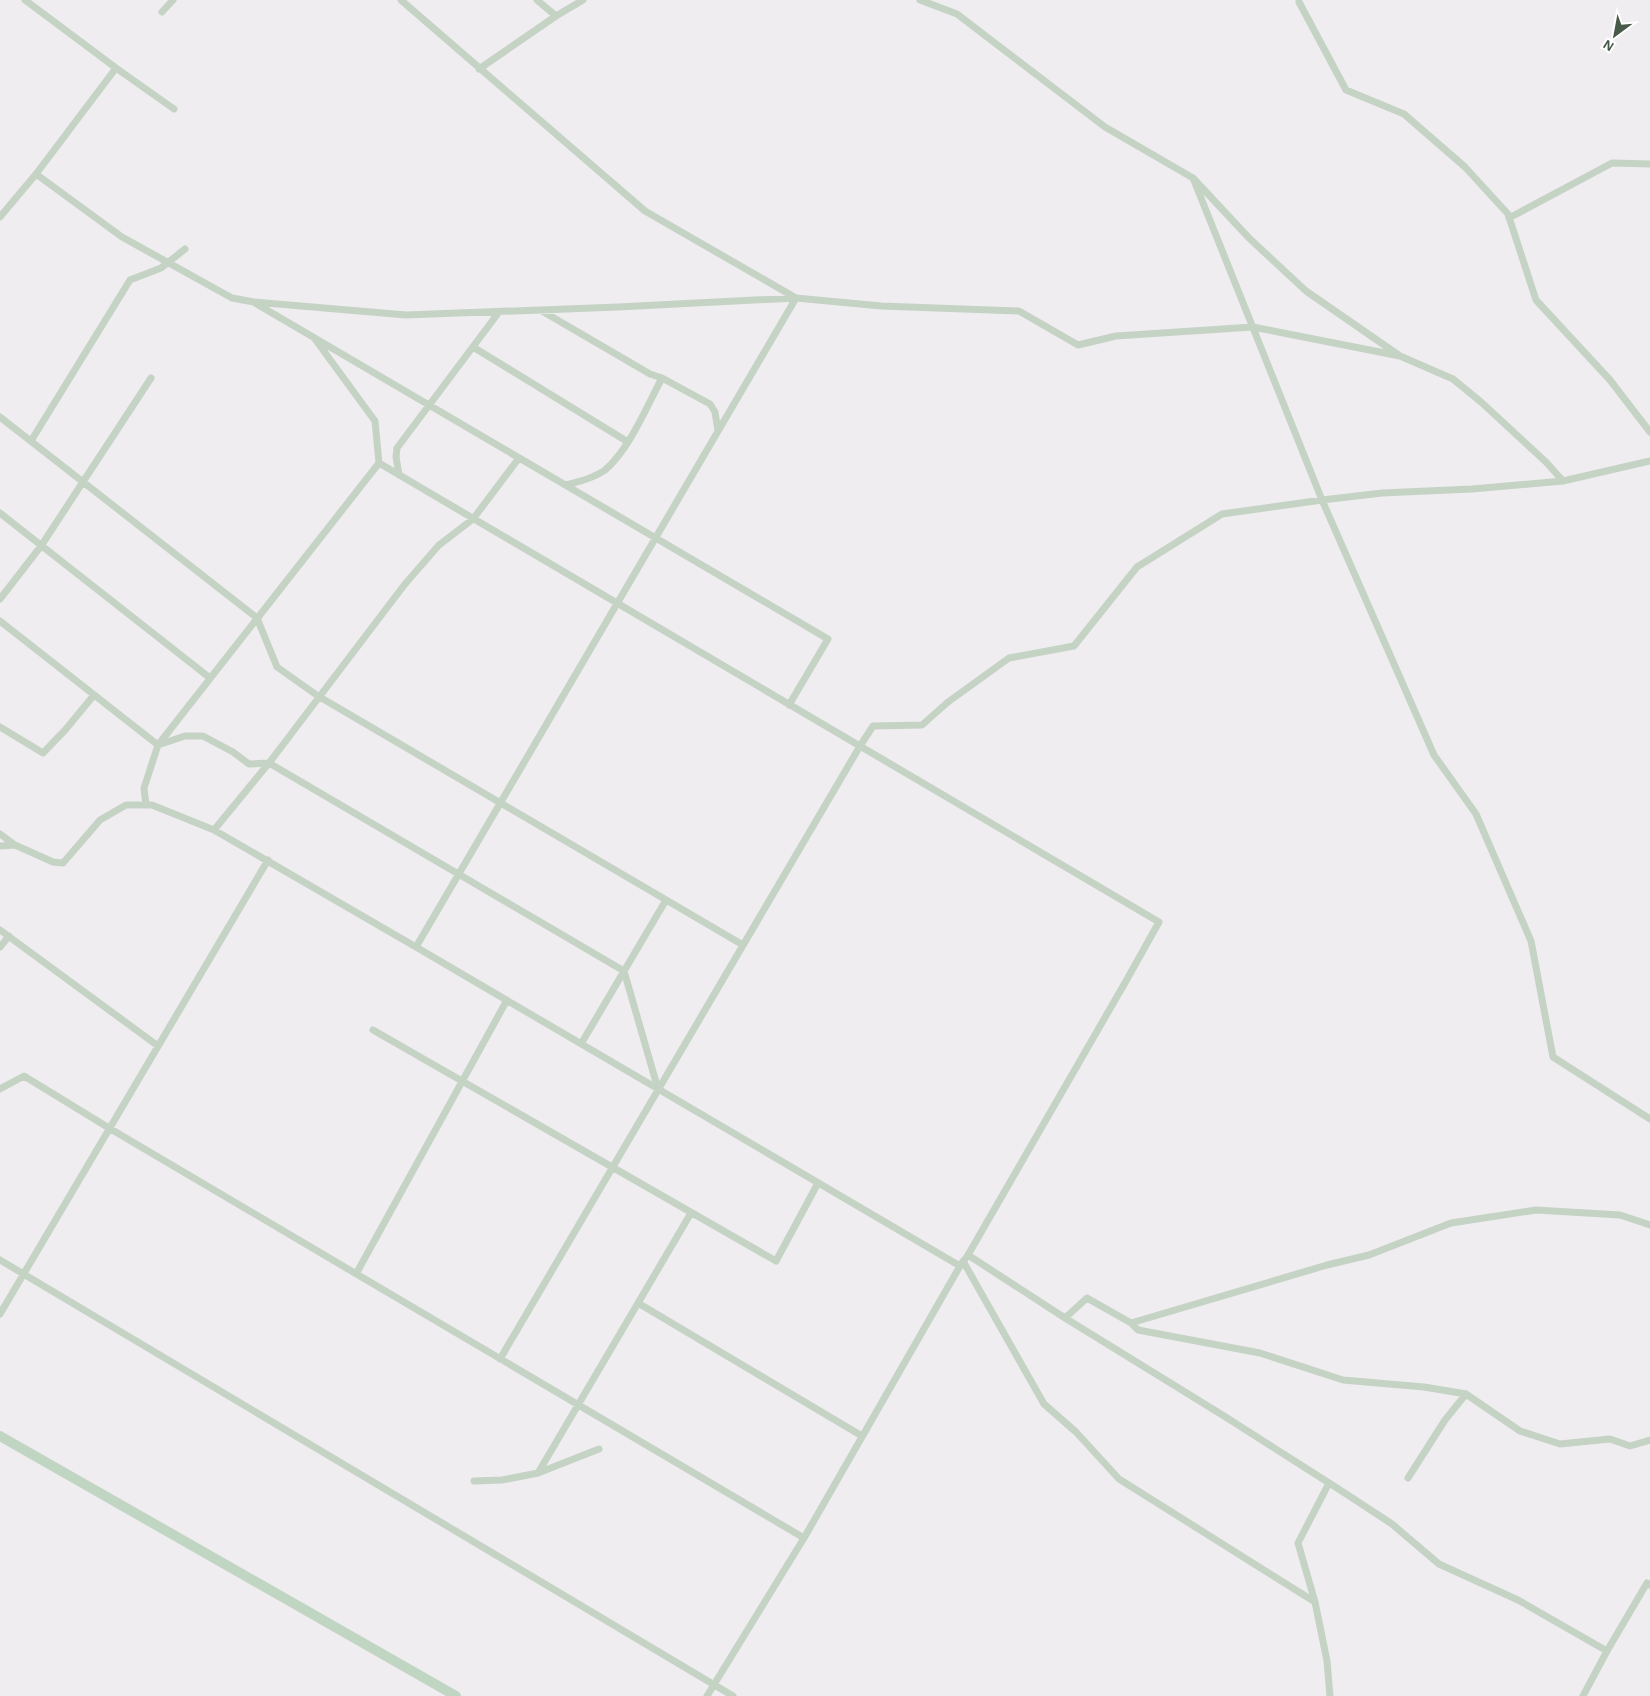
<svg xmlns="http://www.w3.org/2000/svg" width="1650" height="1696" viewBox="0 0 1650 1696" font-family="'Alegreya Sans',sans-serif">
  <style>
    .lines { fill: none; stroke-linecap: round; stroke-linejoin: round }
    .street { stroke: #c5d3c5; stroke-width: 7 }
    .secondary { stroke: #c1d5c3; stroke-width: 10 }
  </style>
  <rect width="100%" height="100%" fill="#efedf0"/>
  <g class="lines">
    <path class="street" d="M25 0 116 68 174 109
      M401 0 645 211 796 298 416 947
      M537 0 556 16
      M920 0 957 14 1105 127 1193 178 1249 238 1306 291 1400 356 1453 379 1481 402 1546 462 1563 481
      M1299 2 1346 90 1404 114 1465 167 1508 214 1536 300 1610 380 1650 432
      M162 12 173 0
      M479 69 556 16 583 0
      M36 174 122 237 232 298 254 302 406 315 618 307 796 298 881 306 1019 311 1078 345 1116 336 1253 327 1400 356
      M1193 178 1322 500 1434 755 1476 814 1531 941 1553 1057 1650 1119
      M0 217 36 174 116 68
      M1509 218 1612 163 1650 164
      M255 303 828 639 789 705
      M542 311 650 374 662 378 710 404 715 412 718 431
      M473 347 628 442
      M0 417 257 618 277 667 318 696 743 945
      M31 441 130 280 161 268 185 249
      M379 463 1159 922 1126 981 968 1255 960 1266 804 1538 707 1696
      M399 475 396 457 397 448 499 312
      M565 485C579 482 594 478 605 470 629 450 647 406 662 378
      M0 513 210 678
      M0 599 41 546 151 378
      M0 621 158 745
      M0 727 43 753 66 729 94 695
      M158 745 185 736H203L233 752 249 764 269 763 624 971 658 1089
      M146 805 144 788 158 745 379 463 375 421 315 339
      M214 830 269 763 405 584 439 545 473 519 519 458
      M0 834 15 845
      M0 846 15 845 53 862 63 863 100 820 126 805H152L214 830 416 947 960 1266
      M0 930 158 1046
      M0 947 9 936
      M373 1030 776 1261 818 1183
      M581 1044 666 900
      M0 1089 24 1076 109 1128 804 1538
      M968 1255 1065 1318 1224 1416 1337 1488 1392 1524 1439 1564 1518 1600 1607 1651 1647 1583 1650 1585
      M0 1260 733 1696
      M963 1261 1044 1404 1076 1432 1119 1479 1315 1602 1327 1661 1330 1696
      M356 1274 507 1000
      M638 1303 862 1436
      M0 1314 268 860
      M1065 1318 1087 1298 1131 1323 1138 1330 1260 1353 1343 1380 1424 1387 1466 1394 1520 1431 1560 1444 1610 1439 1630 1446 1650 1440
      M1131 1323 1327 1265 1369 1255 1451 1223 1536 1210 1620 1215 1650 1225
      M500 1359 860 746 873 726 922 725 948 702 1009 658 1074 646 1137 567 1222 514 1322 500 1382 493 1472 489 1563 481 1650 461
      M538 1473 691 1213
      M1408 1478 1445 1420 1466 1394
      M474 1481 502 1480 538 1473 599 1449
      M1315 1602 1298 1543 1329 1483
      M1583 1696 1607 1651"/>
    <path class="secondary" d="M0 1436 456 1696"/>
  </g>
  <g transform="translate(1615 35) rotate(212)" stroke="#ffffff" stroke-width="4" paint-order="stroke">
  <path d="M0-4L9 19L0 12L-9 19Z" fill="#475948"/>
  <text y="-8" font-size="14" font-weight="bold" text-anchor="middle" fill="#475948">N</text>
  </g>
</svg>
